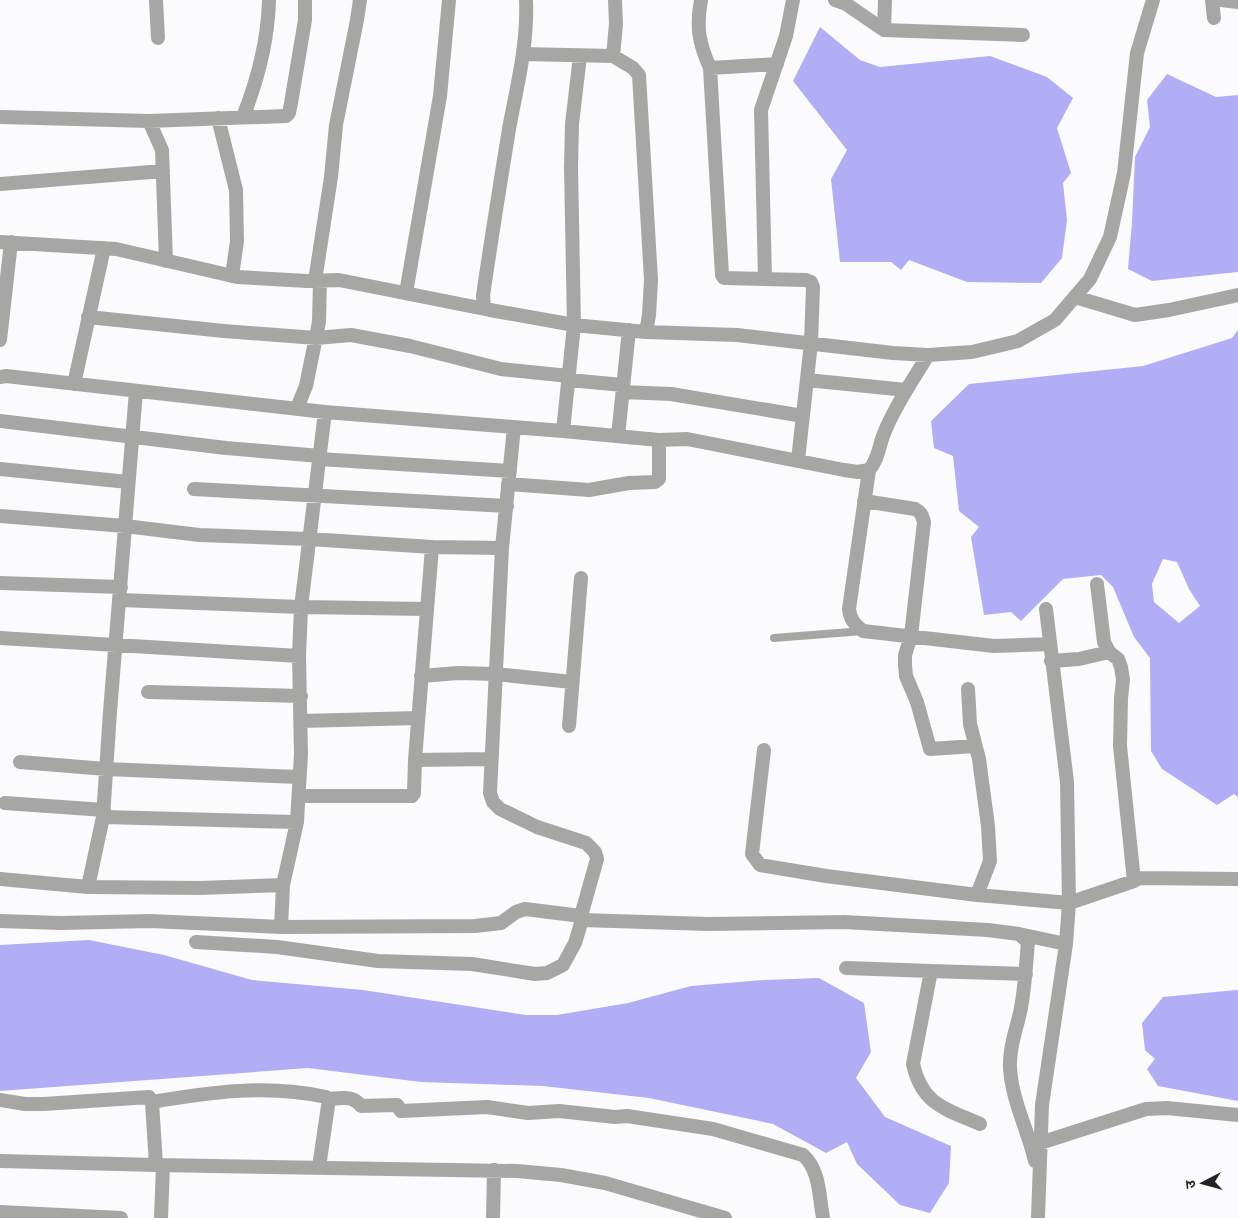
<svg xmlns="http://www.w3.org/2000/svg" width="1238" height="1218" viewBox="0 0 1238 1218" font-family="Inter,'Noto Sans Devanagari',sans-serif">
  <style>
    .water { fill: #b1aef5; fill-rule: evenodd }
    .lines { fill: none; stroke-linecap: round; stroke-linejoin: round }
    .service { stroke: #a6a7a5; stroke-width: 8 }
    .minor { stroke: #a6a7a5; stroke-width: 14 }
  </style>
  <rect width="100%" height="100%" fill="#fbfbfe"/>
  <path class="water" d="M820 27 860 60 880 67 990 56 1047 77 1073 98 1057 128 1071 173 1063 183 1067 220 1062 258 1041 283 967 282 909 260 901 270 891 262H840L831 179 847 150 793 81Z
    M1167 74 1216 97 1238 95V272L1152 281 1128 269 1132 222 1135 157 1150 127 1147 100Z
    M1238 330V797L1234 794 1217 805 1162 769 1151 751 1150 658 1134 637 1113 587 1101 575 1063 579 1021 621 1011 612 984 615 971 537 979 527 959 511 953 456 934 448 931 421 969 384 1143 366 1232 338ZM1163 559 1177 562 1189 589 1200 606 1179 623 1154 602 1152 584Z
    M89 940 164 955 252 980 363 990 526 1015H557L628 1003 691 986 763 980 819 978 864 1003 871 1052 856 1078 885 1117 951 1146 949 1183 930 1213 900 1205 857 1164 847 1142 826 1153 773 1124 649 1098 543 1086 421 1082 308 1068 0 1091V945Z
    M1236 990H1238V1101L1158 1086 1147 1069 1155 1059 1145 1050 1142 1023 1163 997Z"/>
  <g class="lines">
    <path class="service" d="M774 638 863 631"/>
    <path class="minor" d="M156 0 158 38
      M615 0 616 24 613 56 633 68 639 75 651 280 649 315 646 332
      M701 0C696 27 699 43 710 68L722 275 724 278 806 280 811 282 813 287 811 343 798 460
      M835 0 846 4 884 30 1023 35
      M1212 0 1214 18
      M1221 0 1238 2
      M884 30 885 0
      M523 54 613 56
      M580 56 572 124 571 167 574 325 646 332 737 335 893 353 928 355 972 352 1018 341 1055 320 1090 279 1110 237 1124 173 1137 53 1153 0
      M710 68 777 64
      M0 117 149 121 286 116 289 113 291 103 305 20V0
      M243 117C258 79 268 41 269 0
      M218 118 236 190 237 241 232 276
      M149 121 162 150 166 261
      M0 184 163 171
      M0 242 116 249 237 277 307 281 339 280 490 310
      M765 279 761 110 786 36 793 0
      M315 281 331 177 336 125 357 20 360 0
      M406 293 440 96 449 0
      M1075 297 1135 315 1169 310 1238 295
      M88 317 224 331 316 338 351 335 410 346 501 369 569 376
      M0 340 11 242
      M0 377 6 376 325 412 563 431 574 325 490 310 484 306 483 296C491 240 500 185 509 129 517 86 528 44 526 0
      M569 380 623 385
      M807 380 906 390
      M74 384 104 248
      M623 392 671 394 803 416
      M297 408 306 386 319 322 320 281
      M0 421 226 448 320 456
      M514 427 502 548 490 793 493 802 500 809 537 827 586 843 595 852 597 859 581 916
      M563 431 659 440 687 439 844 470 858 472 869 470C879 459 879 444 885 431 896 404 913 380 928 355
      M618 436 629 330
      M319 459 510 471
      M0 469 128 482
      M869 470 849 609C850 619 854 624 863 631L994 646 1050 644
      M508 484 589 490 629 483 655 482 659 479V440
      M194 489 507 506
      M864 501 915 509C921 512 922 515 924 522L911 636 905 655V665L906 676 917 702 930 749 975 746
      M0 516 125 526 199 535 309 539 432 547 502 548
      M0 583 121 587
      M1097 584 1104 642 1109 652 1118 659 1121 667 1123 680 1121 698 1120 746 1134 881
      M120 600 301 607 427 609
      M0 638 299 656
      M1051 661 1079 659 1109 652
      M421 676 458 673 495 674 572 682
      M968 689 970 724 979 759 988 826 990 861 977 895
      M148 692 301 696
      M301 721 418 718
      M569 726 581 578
      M764 750 752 854 760 865 826 876 977 895 1069 903 1067 782 1046 609
      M415 760 491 759
      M20 762 106 769 299 777
      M299 796H412L414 793 415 760 432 547
      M5 803 104 810
      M103 817 297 822
      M0 879 88 887 200 888 283 885
      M88 887 103 817 110 712 136 391
      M0 921 61 923 150 921 281 927 475 926 501 923 516 912 525 909 581 916 582 920 708 924 844 922 988 930 1019 934 1066 944
      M281 927 283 885 297 822 301 754 299 656 301 607 325 412
      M1019 934 1028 942C1026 964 1025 986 1021 1008 1017 1028 1009 1047 1010 1068 1012 1101 1028 1130 1035 1161
      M196 942 277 947 378 961 472 964 535 974 547 973 563 965 575 943 582 920
      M846 968 931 971
      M329 1099C342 1098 353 1095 361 1106L397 1105 401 1111 487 1107 528 1113 559 1111 615 1117 627 1116 713 1129 803 1155C820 1170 819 1196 823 1218
      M0 1100 25 1104H44L149 1097 152 1102 156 1165
      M152 1102C210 1092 268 1084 326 1097L329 1099 319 1167
      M980 1124C946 1109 922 1105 913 1064L931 971 1026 974
      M1040 1143 1146 1109 1167 1108 1238 1115
      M0 1161 156 1165 517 1171 561 1175 605 1183 725 1218
      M0 1212 121 1218
      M161 1218 163 1165
      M493 1218 494 1170
      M1038 1218 1042 1105 1066 944 1069 903 1134 881 1139 878 1238 879"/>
  </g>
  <g transform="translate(1203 1183) rotate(264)" stroke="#fbfbfe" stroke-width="4" paint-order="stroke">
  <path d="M0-4L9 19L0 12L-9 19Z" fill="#222224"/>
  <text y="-8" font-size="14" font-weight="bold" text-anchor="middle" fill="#222224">उ</text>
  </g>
</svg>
